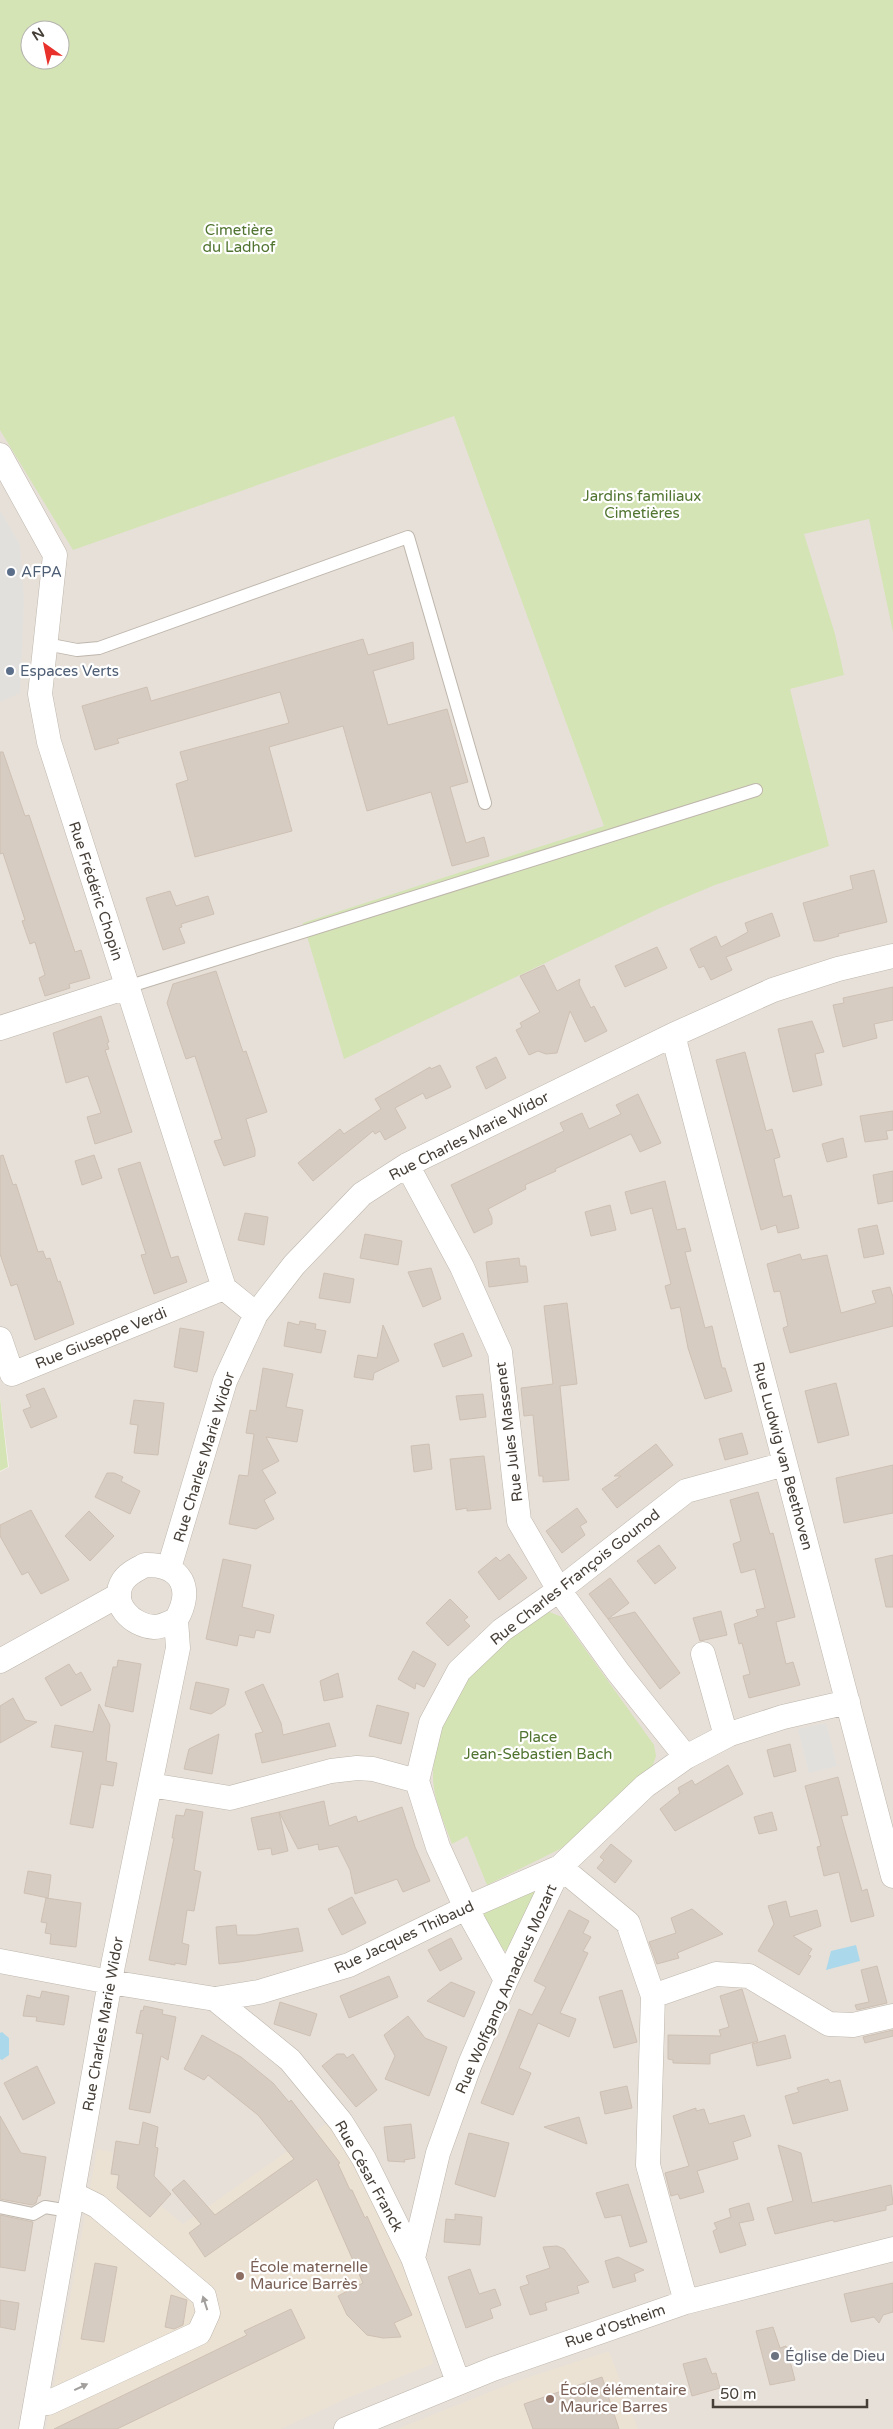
<svg xmlns="http://www.w3.org/2000/svg" width="893" height="2429" viewBox="0 0 893 2429" font-family="'Varela Round',sans-serif">
  <style>
    .residential { fill: #e7e0d8; fill-rule: evenodd }
    .education { fill: #ebe2d4 }
    .green { fill: #d4e4b5; fill-rule: evenodd }
    .parking { fill: #e2e0dd }
    .water { fill: #abd8eb }
    .building { fill: #d7ccc2; stroke: #cec0b3 }
    .lines { fill: none; stroke-linecap: round; stroke-linejoin: round }
    .lane-casing { stroke: #beb6ac; stroke-width: 14 }
    .street-casing { stroke: #beb6ac; stroke-width: 25 }
    .lane { stroke: #fff; stroke-width: 12 }
    .street { stroke: #fff; stroke-width: 24 }
    .oneway { fill: #a29f9c }
    .service-dot { fill: #5c6f8a; stroke: #fff; stroke-width: 2 }
    .education-dot { fill: #8d6e63; stroke: #fff; stroke-width: 2 }
    .worship-dot { fill: #6b7280; stroke: #fff; stroke-width: 2 }
    .labels { text-anchor: middle; dominant-baseline: central; stroke-width: 4.5; stroke-linejoin: round; paint-order: stroke }
    .park-label { font-size: 15px; fill: #517430; stroke: #fff }
    .service-label { font-size: 15px; fill: #4e5e75; stroke: #fff; text-anchor: start }
    .street-label { font-size: 15px; fill: #463f38; stroke: #fff }
    .education-label { font-size: 15px; fill: #785e54; stroke: #fff; text-anchor: start }
    .worship-label { font-size: 15px; fill: #5b616d; stroke: #fff; text-anchor: start }
  </style>
  <rect width="100%" height="100%" fill="#f3efe9"/>
  <path class="residential" d="M0 0H893V2429H0V1472L9 1467 0 1397ZM30 30H60V60H30Z"/>
  <path class="education" d="M329 2122 340 2136 369 2194 431 2328 433 2364 350 2397 281 2429H46L97 2149 113 2152 110 2174 118 2176 116 2188 150 2218 161 2206 183 2224Z
    M609 2351 638 2429H397L517 2381Z"/>
  <path class="green" d="M0 0H893V632L869 519 804 534 835 634 844 675 790 689 829 846 715 885 660 908 344 1059 303 923 604 826 454 416 73 550 0 430ZM30 30H60V60H30Z
    M0 1397 8 1467 0 1471Z
    M547 1611 562 1617 654 1745 656 1756 652 1768 588 1827 560 1849 487 1885 467 1836 452 1844C444 1822 434 1801 433 1778 433 1740 453 1689 479 1662 496 1644 527 1626 547 1611Z
    M533 1891 537 1894 507 1952 499 1946 481 1909Z"/>
  <path class="parking" d="M0 510 20 545 24 599 20 693 0 702Z
    M826 1723 837 1766 809 1773 798 1729Z"/>
  <path class="water" d="M856 1945 860 1961 826 1970 831 1951Z
    M2 2032 9 2038V2055L2 2060 0 2059V2033Z"/>
  <path class="building" d="M363 639 368 655 413 642 414 659 373 671 388 725 447 709 468 782 450 787 466 843 484 837 489 856 452 866 431 792 367 811 343 726 269 747 292 831 195 857 176 784 188 780 180 752 289 723 280 692 117 739 119 743 95 750 82 706 147 687 151 701Z
    M0 752H3L25 816 29 815 75 952 81 950 90 978 69 984 70 988 45 996 39 978 45 975 35 942 30 944 22 921 25 920 3 853 0 854Z
    M874 870 887 922 838 934 839 936 821 941H814L803 903 853 889 850 876Z
    M170 891 176 906 208 896 214 914 181 924 182 927 179 928 185 943 163 950 146 898Z
    M772 913 780 936 726 957 732 970 711 980 704 966 699 968 690 949 716 936 721 947 748 932 745 923Z
    M657 947 667 968 625 987 615 966Z
    M544 965 557 991 580 979 579 984 591 1008 594 1006 607 1031 585 1042 570 1011 557 1053 546 1054 538 1051 529 1055 516 1030 522 1027 520 1023 540 1012 520 976Z
    M216 971 243 1052 246 1051 267 1112 246 1119 255 1150V1156L224 1166 214 1141 222 1139 195 1056 186 1059 167 1003 173 984Z
    M893 987V1020L874 1024 877 1038 843 1047 833 1005 844 1003 843 998Z
    M101 1016 109 1042 107 1043 109 1049 105 1050 132 1132 95 1144 87 1117 101 1113 88 1076 66 1083 53 1033Z
    M812 1021 824 1052 815 1054 822 1085 793 1092 778 1029Z
    M745 1052 766 1131 772 1129 780 1157 774 1159 783 1197 791 1195 799 1228 778 1233 776 1225 761 1230 716 1060Z
    M496 1057 506 1078 486 1089 476 1067Z
    M440 1065 451 1087 426 1099 423 1093 395 1108 406 1128 385 1140 380 1131 375 1134 373 1131 313 1181 298 1163 340 1129 344 1134 381 1109 375 1099 430 1067 431 1069Z
    M638 1094 661 1143 640 1152 631 1134 555 1169 556 1171 525 1185 526 1189 488 1209 492 1218V1224L474 1233 451 1185 564 1131 560 1123 582 1113 589 1129 621 1114 616 1105Z
    M893 1111V1130L886 1131 888 1139 865 1142 860 1116Z
    M843 1138 847 1157 827 1162 822 1144Z
    M3 1155 13 1185 16 1184 38 1252 43 1251 46 1259 50 1258 58 1282 60 1281 74 1324 35 1340 17 1284 11 1286 0 1254V1156Z
    M94 1155 102 1178 82 1185 75 1161Z
    M140 1162 171 1258 178 1256 187 1282 154 1294 141 1255 146 1254 118 1169Z
    M893 1171V1201L878 1204 873 1175Z
    M665 1181 677 1230 685 1228 691 1251 685 1252 705 1328 712 1326 722 1368H725L732 1391 705 1399 688 1348 680 1307 671 1309 665 1286 671 1284 652 1208 631 1214 625 1192Z
    M610 1205 616 1230 591 1236 585 1212Z
    M245 1213 268 1217 264 1245 238 1240Z
    M877 1225 884 1254 864 1258 858 1229Z
    M365 1234 402 1241 398 1265 360 1258Z
    M800 1254 802 1260 827 1255 841 1313 876 1303 872 1291 890 1287 893 1297V1326L790 1353 783 1328 788 1326 780 1291 774 1292 767 1264Z
    M519 1258 520 1266H526L528 1282 489 1287 486 1262Z
    M431 1268 441 1299 423 1307 408 1272Z
    M324 1273 354 1279 350 1303 319 1298Z
    M567 1303 577 1384 560 1386 569 1480 543 1482V1476H539L533 1415 524 1416 521 1388 553 1384 544 1306Z
    M300 1321 316 1324 315 1329 326 1331 321 1353 284 1346 288 1322 299 1325Z
    M383 1325 399 1361 374 1373 373 1380 354 1377 358 1355 377 1358Z
    M180 1328 204 1332 197 1372 174 1367Z
    M463 1333 472 1356 443 1367 434 1344Z
    M263 1368 293 1374 286 1407 303 1410 297 1442 266 1437 279 1461 262 1470 276 1493 264 1500 274 1519 256 1529 229 1524 239 1475 248 1476 254 1434 246 1433 250 1410 256 1411Z
    M836 1383 849 1435 818 1443 805 1391Z
    M44 1388 57 1417 31 1428 23 1410 31 1407 26 1395Z
    M483 1394 486 1417 460 1420 456 1396Z
    M134 1400 164 1403 158 1455 134 1453 138 1425 130 1424Z
    M742 1433 748 1454 725 1460 719 1439Z
    M429 1444 432 1469 414 1472 411 1446Z
    M656 1444 673 1465 617 1508 602 1489 621 1476H614Z
    M484 1456 491 1509 467 1511V1508L456 1510 450 1459Z
    M893 1465V1513L844 1523 836 1478Z
    M107 1473H114L123 1477 121 1481 140 1491 130 1514 95 1497Z
    M758 1492 770 1534 773 1533 795 1617 776 1622 786 1664 793 1662 800 1685 749 1698 743 1676 750 1674 742 1643 739 1644 734 1624 758 1616 756 1610 765 1608 755 1569 741 1573 733 1544 741 1541 730 1500Z
    M577 1508 587 1522 580 1526 585 1535 562 1553 546 1531Z
    M31 1510 69 1580 41 1594 28 1572 22 1575 0 1536V1525Z
    M89 1511 114 1536 90 1561 65 1536Z
    M659 1545 676 1568 655 1584 637 1561Z
    M509 1554 527 1578 499 1600 478 1572 496 1557 500 1561Z
    M893 1555V1607H886L875 1559Z
    M223 1559 251 1565 242 1607 274 1615 270 1633 256 1630 254 1638 239 1635 237 1646 206 1639Z
    M610 1578 629 1603 608 1619 589 1594Z
    M450 1599 468 1617 464 1620 470 1626 448 1646 426 1623Z
    M721 1611 727 1635 700 1641 693 1618Z
    M635 1612 680 1673 660 1689 608 1619Z
    M413 1651 436 1664 424 1687 416 1683 415 1689 398 1679Z
    M118 1660 141 1664 133 1712 105 1706 113 1667H117Z
    M69 1664 76 1675 81 1672 91 1690 61 1706 45 1678Z
    M338 1673 343 1697 324 1701 320 1681Z
    M196 1682 229 1689 225 1705 211 1714 190 1709Z
    M263 1684 281 1723 283 1735 329 1723 336 1746 262 1763 255 1734 263 1732 245 1692Z
    M13 1698 25 1720 37 1722 0 1743V1706Z
    M99 1704 110 1725 106 1761 117 1763 113 1786 101 1784 93 1828 70 1824 83 1752 51 1747 55 1725 93 1732Z
    M377 1705 409 1713 401 1744 369 1736Z
    M219 1734 212 1774 184 1769 189 1749Z
    M790 1744 796 1771 774 1777 767 1750Z
    M728 1765 743 1794 675 1831 660 1809 680 1793 678 1788 692 1780 695 1785Z
    M838 1777 848 1815 841 1816 862 1891 867 1889 874 1916 851 1922 839 1872 824 1876 817 1847 821 1846 805 1786Z
    M324 1801 329 1826 356 1816 358 1822 402 1807 415 1847 430 1881 403 1892 397 1879 355 1894 350 1870 338 1846 319 1850 318 1844 298 1849 279 1812Z
    M186 1809 203 1812 194 1870 201 1872 194 1911 187 1910 182 1943 189 1945 186 1965 175 1963V1965L149 1960 174 1838H172L176 1815 184 1816Z
    M279 1812 288 1851 272 1855 271 1848 258 1850 251 1818Z
    M772 1812 777 1830 759 1834 754 1817Z
    M611 1844 632 1861 615 1883 597 1868 604 1860 600 1857Z
    M28 1871 51 1875 48 1898 24 1893Z
    M352 1897 366 1923 342 1935 328 1909Z
    M46 1898 81 1903 76 1947 50 1944 51 1934 45 1933 47 1923 41 1922Z
    M786 1901 790 1917 817 1910 821 1926 793 1936 812 1949 808 1955 811 1956 799 1975 758 1951 774 1924 768 1906Z
    M692 1909 723 1934 677 1953 679 1958 657 1964 649 1942 676 1933 671 1918Z
    M569 1910 589 1921 583 1933 591 1937 583 1951 588 1953 560 2013 576 2019 569 2037 538 2023 519 2068 531 2073 513 2115 481 2103 519 2009 532 2015 546 1987 534 1981Z
    M236 1925 237 1935H256L298 1928 303 1951 239 1962 219 1964 216 1927Z
    M451 1938 462 1959 440 1971 428 1950Z
    M877 1966 887 2003 857 2010 855 2005 869 2002 861 1970Z
    M389 1976 398 1997 349 2018 340 1996Z
    M451 1982 475 1992 464 2017 427 2001Z
    M742 1989 758 2041 710 2054V2064L673 2063V2060L668 2059V2035L721 2036 719 2030 729 2027 720 1996Z
    M622 1990 637 2042 614 2048 599 1997Z
    M42 1991 69 1996 64 2025 36 2021 37 2017 23 2016 27 1995 40 1998Z
    M280 2002 317 2014 310 2036 274 2024Z
    M144 2006 163 2010 162 2014 176 2017 168 2060 161 2056 150 2113 129 2109 143 2034 136 2033 141 2010 143 2011Z
    M408 2016 425 2038 447 2047 429 2096 385 2079 395 2056 384 2035Z
    M893 2030V2036L865 2043 863 2037Z
    M202 2035 241 2057 273 2083 289 2102 291 2100 340 2163 338 2164 350 2190H352L365 2218 367 2216 412 2315 394 2323 401 2337 383 2338 367 2335 347 2315 338 2296 363 2283 317 2179 205 2257 189 2233 201 2224 172 2190 184 2180 215 2215 294 2159 258 2115 208 2075 204 2080 184 2069Z
    M785 2035 791 2058 757 2066 752 2044Z
    M337 2054H344L347 2058 353 2054 377 2090 356 2107 322 2066Z
    M37 2066 55 2103 23 2120 4 2083Z
    M828 2079 830 2083 840 2080 848 2110 793 2124 785 2096 799 2092 797 2088Z
    M627 2086 632 2108 605 2114 600 2092Z
    M696 2108V2111L704 2109 709 2124 744 2115 751 2136 733 2142 738 2159 697 2171 704 2192 680 2199 678 2194 671 2196 665 2173 689 2166 673 2116Z
    M0 2116 21 2153 46 2157 40 2196H38L36 2203 32 2205 0 2199Z
    M579 2117 587 2144 544 2127Z
    M143 2122 158 2127 155 2147 158 2148 154 2176 171 2194 150 2217 117 2188 119 2175 111 2174 116 2141 139 2145Z
    M411 2124 415 2158 404 2160 405 2162 388 2161 384 2127Z
    M469 2133 509 2143 495 2197 455 2184Z
    M778 2145 801 2153 812 2203 891 2185 893 2204 886 2206V2210L834 2222 833 2220 775 2234 767 2208 793 2201Z
    M628 2184 647 2242 630 2247 621 2215 605 2218 596 2193Z
    M749 2203 754 2220 739 2223 746 2245 720 2253 713 2231 717 2229 714 2223 731 2217 729 2209Z
    M455 2214 482 2217 480 2245 444 2242 446 2219 455 2220Z
    M0 2215 33 2222 25 2271 0 2267Z
    M557 2246 564 2249 589 2282 577 2286 579 2293 545 2303 547 2310 530 2315 520 2287 529 2284 526 2276 550 2268 543 2247Z
    M618 2257 644 2270 634 2274 636 2281 613 2288 605 2261Z
    M95 2263 117 2267 104 2342 81 2339Z
    M470 2269 479 2294 495 2289 501 2305 490 2309 493 2318 466 2328 448 2277Z
    M893 2283V2312L883 2315 879 2323 874 2317 851 2322 844 2294Z
    M171 2295 187 2300 183 2325 174 2329 165 2327Z
    M0 2300 19 2303 15 2330 0 2327Z
    M291 2309 305 2338 117 2429H54L247 2335 244 2331Z
    M773 2327 780 2348 786 2346 795 2380 770 2385 756 2331Z
    M706 2358 712 2374 716 2373 720 2388 692 2396 683 2364Z
    M602 2377 619 2429H533L524 2404Z"/>
  <g class="lines">
    <g class="lane-casing">
      <path id="lane" d="M46 644 77 650 99 648 408 537 485 803
        M127 987 756 790
        M0 2207 33 2214 45 2207 69 2211"/>
    </g>
    <g class="street-casing">
      <path id="street" d="M0 455 55 555 40 694 49 742 224 1288 256 1314
        M0 1028 127 987
        M673 1035 893 1876
        M407 1165 462 1267 500 1352 519 1521 559 1590 618 1672 686 1757
        M0 1339 12 1374 224 1288
        M145 1565C182 1564 194 1589 176 1620 169 1623 162 1627 154 1627 132 1626 109 1603 123 1581 128 1573 138 1569 145 1565Z
        M169 1568 225 1381 256 1314 294 1265 362 1194 407 1165 673 1035 773 990 838 969 893 956
        M703 1654 726 1736
        M0 1661 119 1595
        M417 1781 438 1847 466 1908 506 1980
        M150 1785 230 1798 331 1771 357 1768 373 1769 417 1781 431 1723 459 1671 502 1630 559 1590 686 1491 785 1464
        M0 1961 110 1982 215 1999 290 2060 341 2122 364 2159 413 2258 458 2382
        M653 1996 716 1974 749 1976 829 2024 853 2025 893 2016
        M215 1999 259 1992 349 1965 466 1908 560 1867 628 1923 653 1996 648 2165 686 2302
        M413 2258 438 2153 470 2064 506 1980 560 1867 645 1786 686 1757 730 1734 783 1717 848 1702
        M36 2403H48L199 2333 208 2313 204 2296 97 2206 81 2198H72
        M31 2429 113 1965 178 1648 176 1620
        M346 2429 493 2369 686 2302 893 2249"/>
    </g>
    <use href="#lane" class="lane"/>
    <use href="#street" class="street"/>
  </g>
  <defs><path id="oneway-solid" d="M-6-.8H1V-3.2L6.5 0L1 3.2V.8H-6Z" transform="scale(1.25)"/></defs>
  <g class="oneway">
    <use href="#oneway-solid" transform="translate(205 2303) rotate(-108)"/>
    <use href="#oneway-solid" transform="translate(81 2387) rotate(-25)"/>
  </g>
  <g class="service-dot">
    <circle cx="11" cy="572" r="5"/>
    <circle cx="10" cy="671" r="5"/>
  </g>
  <g class="education-dot">
    <circle cx="240" cy="2276" r="5"/>
    <circle cx="550" cy="2399" r="5"/>
  </g>
  <circle class="worship-dot" cx="775" cy="2356" r="5"/>
  <g class="labels">
    <g class="park-label">
      <text x="239" y="230">Cimetière<tspan x="239" dy="17">du Ladhof</tspan></text>
      <text x="642" y="496">Jardins familiaux<tspan x="642" dy="17">Cimetières</tspan></text>
      <text x="538" y="1737">Place<tspan x="538" dy="17">Jean-Sébastien Bach</tspan></text>
    </g>
    <g class="service-label">
      <text x="21" y="572">AFPA</text>
      <text x="20" y="671">Espaces Verts</text>
    </g>
    <g class="street-label">
      <text transform="translate(96 891) rotate(72)">Rue Frédéric Chopin</text>
      <text transform="translate(469 1136) rotate(-27)">Rue Charles Marie Widor</text>
      <text transform="translate(101 1338) rotate(-22)">Rue Giuseppe Verdi</text>
      <text transform="translate(509 1432) rotate(-97)">Rue Jules Massenet</text>
      <text transform="translate(783 1456) rotate(75)">Rue Ludwig van Beethoven</text>
      <text transform="translate(204 1457) rotate(-73)">Rue Charles Marie Widor</text>
      <text transform="translate(575 1577) rotate(-38)">Rue Charles François Gounod</text>
      <text transform="translate(404 1937) rotate(-25)">Rue Jacques Thibaud</text>
      <text transform="translate(506 1989) rotate(-66)">Rue Wolfgang Amadeus Mozart</text>
      <text transform="translate(103 2024) rotate(-80)">Rue Charles Marie Widor</text>
      <text transform="translate(369 2176) rotate(61)">Rue César Franck</text>
      <text transform="translate(615 2326) rotate(-19)">Rue d'Ostheim</text>
    </g>
    <g class="education-label">
      <text x="250" y="2267">École maternelle<tspan x="250" dy="17">Maurice Barrès</tspan></text>
      <text x="560" y="2390">École élémentaire<tspan x="560" dy="17">Maurice Barres</tspan></text>
    </g>
    <g class="worship-label">
      <text x="785" y="2356">Église de Dieu</text>
    </g>
  </g>
  <g transform="translate(45 45) rotate(327)"><circle r="24" fill="#ffffff" stroke="#b5b2af"/>
  <path d="M0-4L9 19L0 12L-9 19Z" fill="#e9312b"/>
  <text y="-8" font-size="14" font-weight="bold" text-anchor="middle" fill="#463f38">N</text>
  </g>
  <path d="M713 2399v8h154v-8" fill="none" stroke="#463f38" stroke-width="2.5"/>
  <text x="720" y="2399" font-size="15" fill="#463f38" stroke="#ffffff" stroke-width="4" paint-order="stroke">50 m</text>
</svg>
